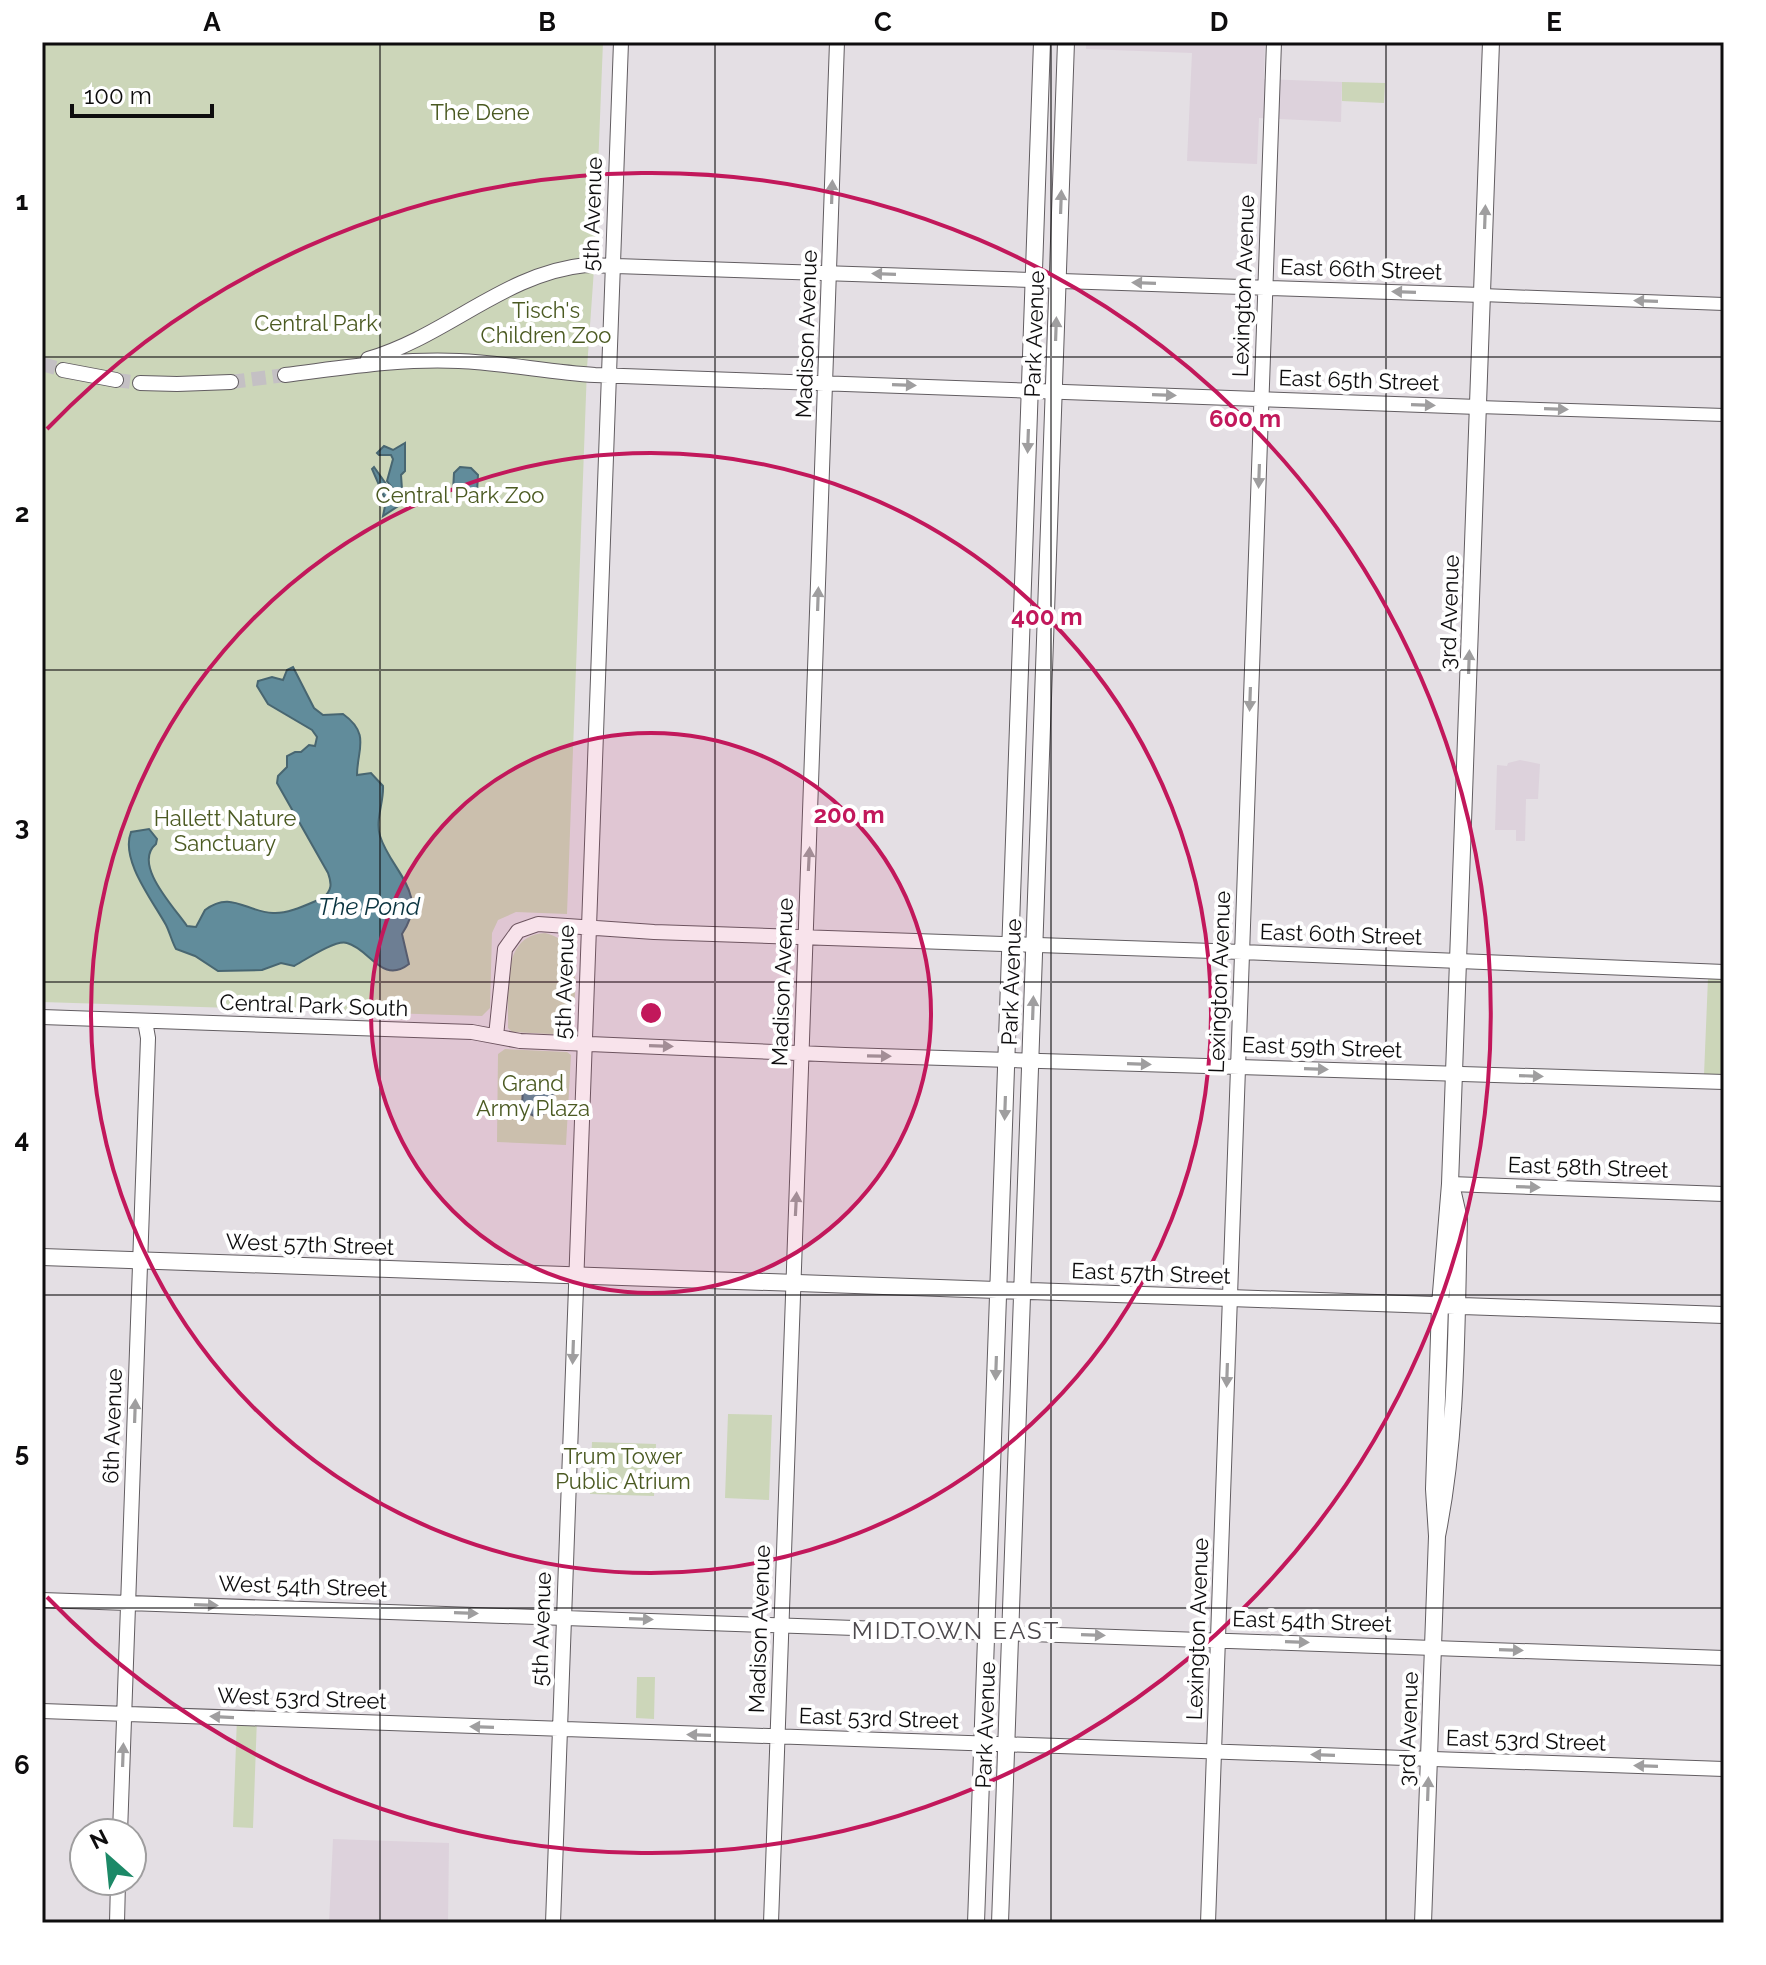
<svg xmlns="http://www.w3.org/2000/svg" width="1766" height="1965" viewBox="0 0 1766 1965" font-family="Raleway,sans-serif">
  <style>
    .built { fill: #ddd2dc }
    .green { fill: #ccd6b9 }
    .water { fill: #618c9b; stroke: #486671; stroke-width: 2 }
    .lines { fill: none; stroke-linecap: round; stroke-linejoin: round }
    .secondary-tunnel { stroke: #c4c0c4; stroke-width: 14; stroke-dasharray: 14 7; stroke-linecap: butt }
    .tertiary-casing { stroke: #625d61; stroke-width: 14 }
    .secondary-casing { stroke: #625d61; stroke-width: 16 }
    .primary-casing { stroke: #625d61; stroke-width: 18 }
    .tertiary { stroke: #fff; stroke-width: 12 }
    .secondary { stroke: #fff; stroke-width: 14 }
    .primary { stroke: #fff; stroke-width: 16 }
    .oneway { fill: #9f9e9f }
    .grid { fill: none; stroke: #0e0d0e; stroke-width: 2; stroke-opacity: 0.55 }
    .ring { fill: none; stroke: #c2185b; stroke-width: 4 }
    .labels { text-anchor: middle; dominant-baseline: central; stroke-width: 8; stroke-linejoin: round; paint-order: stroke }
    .park-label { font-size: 22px; fill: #4b5a22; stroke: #fff }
    .street-label { font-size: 22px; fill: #0e0d0e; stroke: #fff }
    .water-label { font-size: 24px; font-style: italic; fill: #0a3440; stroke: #fff }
    .neighbourhood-label { font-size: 24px; letter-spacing: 2px; fill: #4d494d; stroke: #fff }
    .centre { fill: #c2185b; stroke: #fff; stroke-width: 4 }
    .ring-label { font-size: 24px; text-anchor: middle; font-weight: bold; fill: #c2185b; stroke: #fff; stroke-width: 8; stroke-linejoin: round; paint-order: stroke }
    .neatline { fill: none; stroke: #0e0d0e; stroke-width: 3 }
    .grid-label { font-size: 26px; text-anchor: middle; font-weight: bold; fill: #0e0d0e }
  </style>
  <rect width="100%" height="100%" fill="#e4dfe4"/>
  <path class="built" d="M1086 42H1265L1264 79 1342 82 1341 122 1259 118 1257 164 1187 161 1192 53 1086 49Z
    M1520 760 1540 764 1538 799H1526L1525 841H1516V830H1495L1497 765 1507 766 1508 763Z
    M333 1839 449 1843 448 1923H329Z"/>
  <path class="green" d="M42 42H603L594 269 587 368 567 914 516 912 498 920 492 933 490 1008 482 1016 42 1002Z
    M1342 82 1385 83 1384 103 1342 101Z
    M545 933C588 942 573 1000 572 1032L568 1035 512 1032 508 1028C509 996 499 935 545 933Z
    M1708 978 1724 979V1076L1704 1075Z
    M505 1049 567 1052 571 1055 566 1145 497 1142 498 1054Z
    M728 1414 772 1415 769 1500 725 1498Z
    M592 1442 656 1444 654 1496 590 1494Z
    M637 1677H655L654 1719 636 1718Z
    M237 1717 257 1718 253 1828 233 1827Z"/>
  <path class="water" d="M405 443V471L401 475 403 503 383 516 386 501 372 469 374 467 391 491 393 500 394 490 387 481 393 459 391 455H379L377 453 384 446 393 450Z
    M460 467 471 468 478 475 477 492 469 499 459 498 453 491 454 473Z
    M293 667 314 708 323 715 343 714C371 734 357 750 357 775L371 773 383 786C384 802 375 820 380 836 391 871 430 893 402 934L409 964C382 985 370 949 347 943 336 939 305 960 294 966L281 963 262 970 218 971 195 956 176 949C172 942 170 933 166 925 153 901 120 860 131 832L149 829 157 839 156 844C132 864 174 907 187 926L196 927 205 910C231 890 246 912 273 913 289 914 308 904 323 898 332 890 332 884 328 873L277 783 278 776 287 767V756L295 752H301L309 745 315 746 317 737 312 730 268 704 257 686 258 681 272 677 283 680 287 670Z
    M538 1084 554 1089 553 1107H548L545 1113 536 1117 530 1114 527 1106H522L523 1088Z"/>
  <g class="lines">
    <path class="secondary-tunnel" d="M42 364 63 370
      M116 380 140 383
      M231 382 285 375"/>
    <g class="tertiary-casing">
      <path id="tertiary" d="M1482 295 1724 304
        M1478 407 1724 415"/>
    </g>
    <g class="secondary-casing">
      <path id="secondary" d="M368 359C447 336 505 273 586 265L1482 295
        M63 370 116 380
        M285 375C342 368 401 358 459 361 504 363 549 372 595 375L1478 407
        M140 383 177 384 231 382
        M42 1017 472 1032 520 1041 845 1055 1724 1082
        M496 1036 505 949 518 931 538 924 654 932 1242 952 1724 972
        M1450 1184 1724 1194
        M42 1600 1724 1658
        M42 1711 1724 1769
        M120 1833 148 1038 145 1021
        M117 1923 118 1881
        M553 1923 621 42
        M771 1923 837 42
        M1208 1923 1274 42"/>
    </g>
    <g class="primary-casing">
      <path id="primary" d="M42 1257 1724 1315
        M1437 1536 1434 1489 1440 1305 1450 1184 1491 42
        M976 1923 1042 42
        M1000 1923 1066 42
        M1423 1923 1437 1536C1458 1432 1456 1324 1459 1219L1453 1193"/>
    </g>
    <use href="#tertiary" class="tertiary"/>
    <use href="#secondary" class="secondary"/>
    <use href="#primary" class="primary"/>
  </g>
  <defs><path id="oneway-solid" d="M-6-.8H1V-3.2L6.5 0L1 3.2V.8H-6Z" transform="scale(2)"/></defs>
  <g class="oneway">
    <use href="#oneway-solid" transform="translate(832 192) rotate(-88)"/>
    <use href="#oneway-solid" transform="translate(1061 202) rotate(-88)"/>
    <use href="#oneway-solid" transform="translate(1485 217) rotate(-88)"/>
    <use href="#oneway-solid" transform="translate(884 274) rotate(-178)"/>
    <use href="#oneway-solid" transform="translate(1144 283) rotate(-178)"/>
    <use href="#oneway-solid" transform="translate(1404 292) rotate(-178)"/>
    <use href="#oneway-solid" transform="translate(1646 301) rotate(-178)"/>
    <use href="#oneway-solid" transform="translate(1056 329) rotate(-88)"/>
    <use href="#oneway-solid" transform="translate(904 385) rotate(2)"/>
    <use href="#oneway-solid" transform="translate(1164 395) rotate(2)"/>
    <use href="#oneway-solid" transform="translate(1423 405) rotate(2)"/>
    <use href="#oneway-solid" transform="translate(1556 409) rotate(2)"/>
    <use href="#oneway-solid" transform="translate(1028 441) rotate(92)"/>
    <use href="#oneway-solid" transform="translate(1259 476) rotate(92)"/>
    <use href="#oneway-solid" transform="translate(818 599) rotate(-88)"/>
    <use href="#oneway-solid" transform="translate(1469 662) rotate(-88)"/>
    <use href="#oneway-solid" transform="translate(1250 699) rotate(92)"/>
    <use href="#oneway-solid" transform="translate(809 859) rotate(-87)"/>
    <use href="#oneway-solid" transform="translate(1033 1008) rotate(-88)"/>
    <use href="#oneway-solid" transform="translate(661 1046) rotate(2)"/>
    <use href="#oneway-solid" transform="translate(879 1056) rotate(1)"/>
    <use href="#oneway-solid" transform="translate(1139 1064) rotate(2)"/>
    <use href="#oneway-solid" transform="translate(1316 1069) rotate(2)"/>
    <use href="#oneway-solid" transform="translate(1531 1076) rotate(2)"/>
    <use href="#oneway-solid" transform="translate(1005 1108) rotate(92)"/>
    <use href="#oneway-solid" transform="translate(1528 1187) rotate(2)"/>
    <use href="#oneway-solid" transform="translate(796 1204) rotate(-87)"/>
    <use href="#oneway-solid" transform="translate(573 1352) rotate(92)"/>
    <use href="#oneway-solid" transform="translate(996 1368) rotate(92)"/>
    <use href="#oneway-solid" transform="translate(1227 1375) rotate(92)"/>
    <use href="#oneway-solid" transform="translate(135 1411) rotate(-88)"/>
    <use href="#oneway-solid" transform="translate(206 1605) rotate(2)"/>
    <use href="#oneway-solid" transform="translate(466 1613) rotate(2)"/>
    <use href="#oneway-solid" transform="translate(641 1619) rotate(2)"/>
    <use href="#oneway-solid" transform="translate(1093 1635) rotate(2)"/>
    <use href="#oneway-solid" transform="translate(1297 1642) rotate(2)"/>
    <use href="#oneway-solid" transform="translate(1511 1650) rotate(2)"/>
    <use href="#oneway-solid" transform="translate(222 1717) rotate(-177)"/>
    <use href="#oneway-solid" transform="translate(482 1727) rotate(-178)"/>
    <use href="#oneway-solid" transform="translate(699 1735) rotate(-178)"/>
    <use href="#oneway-solid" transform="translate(123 1755) rotate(-88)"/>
    <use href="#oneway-solid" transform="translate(1323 1755) rotate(-178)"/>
    <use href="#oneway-solid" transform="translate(1646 1766) rotate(-178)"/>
    <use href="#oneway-solid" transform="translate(1428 1789) rotate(-88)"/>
  </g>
  <path class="grid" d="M380 42V1923M715 42V1923M1051 42V1923M1386 42V1923M42 357H1724M42 670H1724M42 982H1724M42 1295H1724M42 1608H1724"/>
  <circle cx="651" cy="1013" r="280" fill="#c2185b" fill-opacity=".12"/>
  <g class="ring">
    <circle cx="651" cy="1013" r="280"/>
    <circle cx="651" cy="1013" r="560"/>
    <path d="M47 429A840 840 0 1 1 47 1597"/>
  </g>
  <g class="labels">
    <g class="park-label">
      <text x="480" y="112">The Dene</text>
      <text x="546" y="310">Tisch's<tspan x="546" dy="25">Children Zoo</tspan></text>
      <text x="316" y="323">Central Park</text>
      <text x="460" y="495">Central Park Zoo</text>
      <text x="225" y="818">Hallett Nature<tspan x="225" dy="25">Sanctuary</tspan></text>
      <text x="533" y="1083">Grand<tspan x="533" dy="25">Army Plaza</tspan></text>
      <text x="623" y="1456">Trum Tower<tspan x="623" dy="25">Public Atrium</tspan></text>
    </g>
    <g class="street-label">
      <text transform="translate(592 214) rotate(-88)">5th Avenue</text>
      <text transform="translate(1361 269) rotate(2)">East 66th Street</text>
      <text transform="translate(1243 286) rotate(-88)">Lexington Avenue</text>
      <text transform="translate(806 334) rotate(-88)">Madison Avenue</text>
      <text transform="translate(1034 334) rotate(-88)">Park Avenue</text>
      <text transform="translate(1359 380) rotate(2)">East 65th Street</text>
      <text transform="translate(1449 612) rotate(-88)">3rd Avenue</text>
      <text transform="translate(1341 934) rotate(2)">East 60th Street</text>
      <text transform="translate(564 982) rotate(-88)">5th Avenue</text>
      <text transform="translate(782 982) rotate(-88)">Madison Avenue</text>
      <text transform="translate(1011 982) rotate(-88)">Park Avenue</text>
      <text transform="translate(1219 982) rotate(-88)">Lexington Avenue</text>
      <text transform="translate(314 1005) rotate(2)">Central Park South</text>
      <text transform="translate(1322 1047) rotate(2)">East 59th Street</text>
      <text transform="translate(1588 1167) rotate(2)">East 58th Street</text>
      <text transform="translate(310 1244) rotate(2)">West 57th Street</text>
      <text transform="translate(1151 1273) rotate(2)">East 57th Street</text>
      <text transform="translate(112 1426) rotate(-88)">6th Avenue</text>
      <text transform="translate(303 1586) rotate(2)">West 54th Street</text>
      <text transform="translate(1312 1621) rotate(2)">East 54th Street</text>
      <text transform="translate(541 1629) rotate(-88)">5th Avenue</text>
      <text transform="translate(759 1629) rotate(-88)">Madison Avenue</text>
      <text transform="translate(1197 1629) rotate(-88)">Lexington Avenue</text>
      <text transform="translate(302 1698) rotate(2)">West 53rd Street</text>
      <text transform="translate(879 1718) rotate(2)">East 53rd Street</text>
      <text transform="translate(985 1725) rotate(-88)">Park Avenue</text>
      <text transform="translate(1408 1729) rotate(-88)">3rd Avenue</text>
      <text transform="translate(1526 1740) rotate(2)">East 53rd Street</text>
    </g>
    <g class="water-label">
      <text x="369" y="906">The Pond</text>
    </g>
    <g class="neighbourhood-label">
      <text x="956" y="1630">MIDTOWN EAST</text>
    </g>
  </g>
  <circle cx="651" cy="1013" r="12" class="centre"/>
  <g class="ring-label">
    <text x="1245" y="427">600 m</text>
    <text x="1047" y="625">400 m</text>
    <text x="849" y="823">200 m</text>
  </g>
  <rect width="1766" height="1965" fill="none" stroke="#ffffff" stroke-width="88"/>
  <g transform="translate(108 1857) rotate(333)"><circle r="38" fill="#ffffff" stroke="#9f9e9f" stroke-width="2"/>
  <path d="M0-6L14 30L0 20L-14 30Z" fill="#1c8967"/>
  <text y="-12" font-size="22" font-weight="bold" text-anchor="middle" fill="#0e0d0e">N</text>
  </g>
  <path d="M72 104v12h140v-12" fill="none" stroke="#0e0d0e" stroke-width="4"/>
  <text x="84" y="104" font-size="24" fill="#0e0d0e" stroke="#ffffff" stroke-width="6" paint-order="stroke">100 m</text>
  <rect x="44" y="44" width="1678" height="1877" class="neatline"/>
  <g class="grid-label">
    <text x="212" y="31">A</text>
    <text x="547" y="31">B</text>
    <text x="883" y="31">C</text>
    <text x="1219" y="31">D</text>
    <text x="1554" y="31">E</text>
    <text x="22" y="210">1</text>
    <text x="22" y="522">2</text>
    <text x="22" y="835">3</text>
    <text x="22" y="1148">4</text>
    <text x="22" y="1461">5</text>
    <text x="22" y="1774">6</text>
  </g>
</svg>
